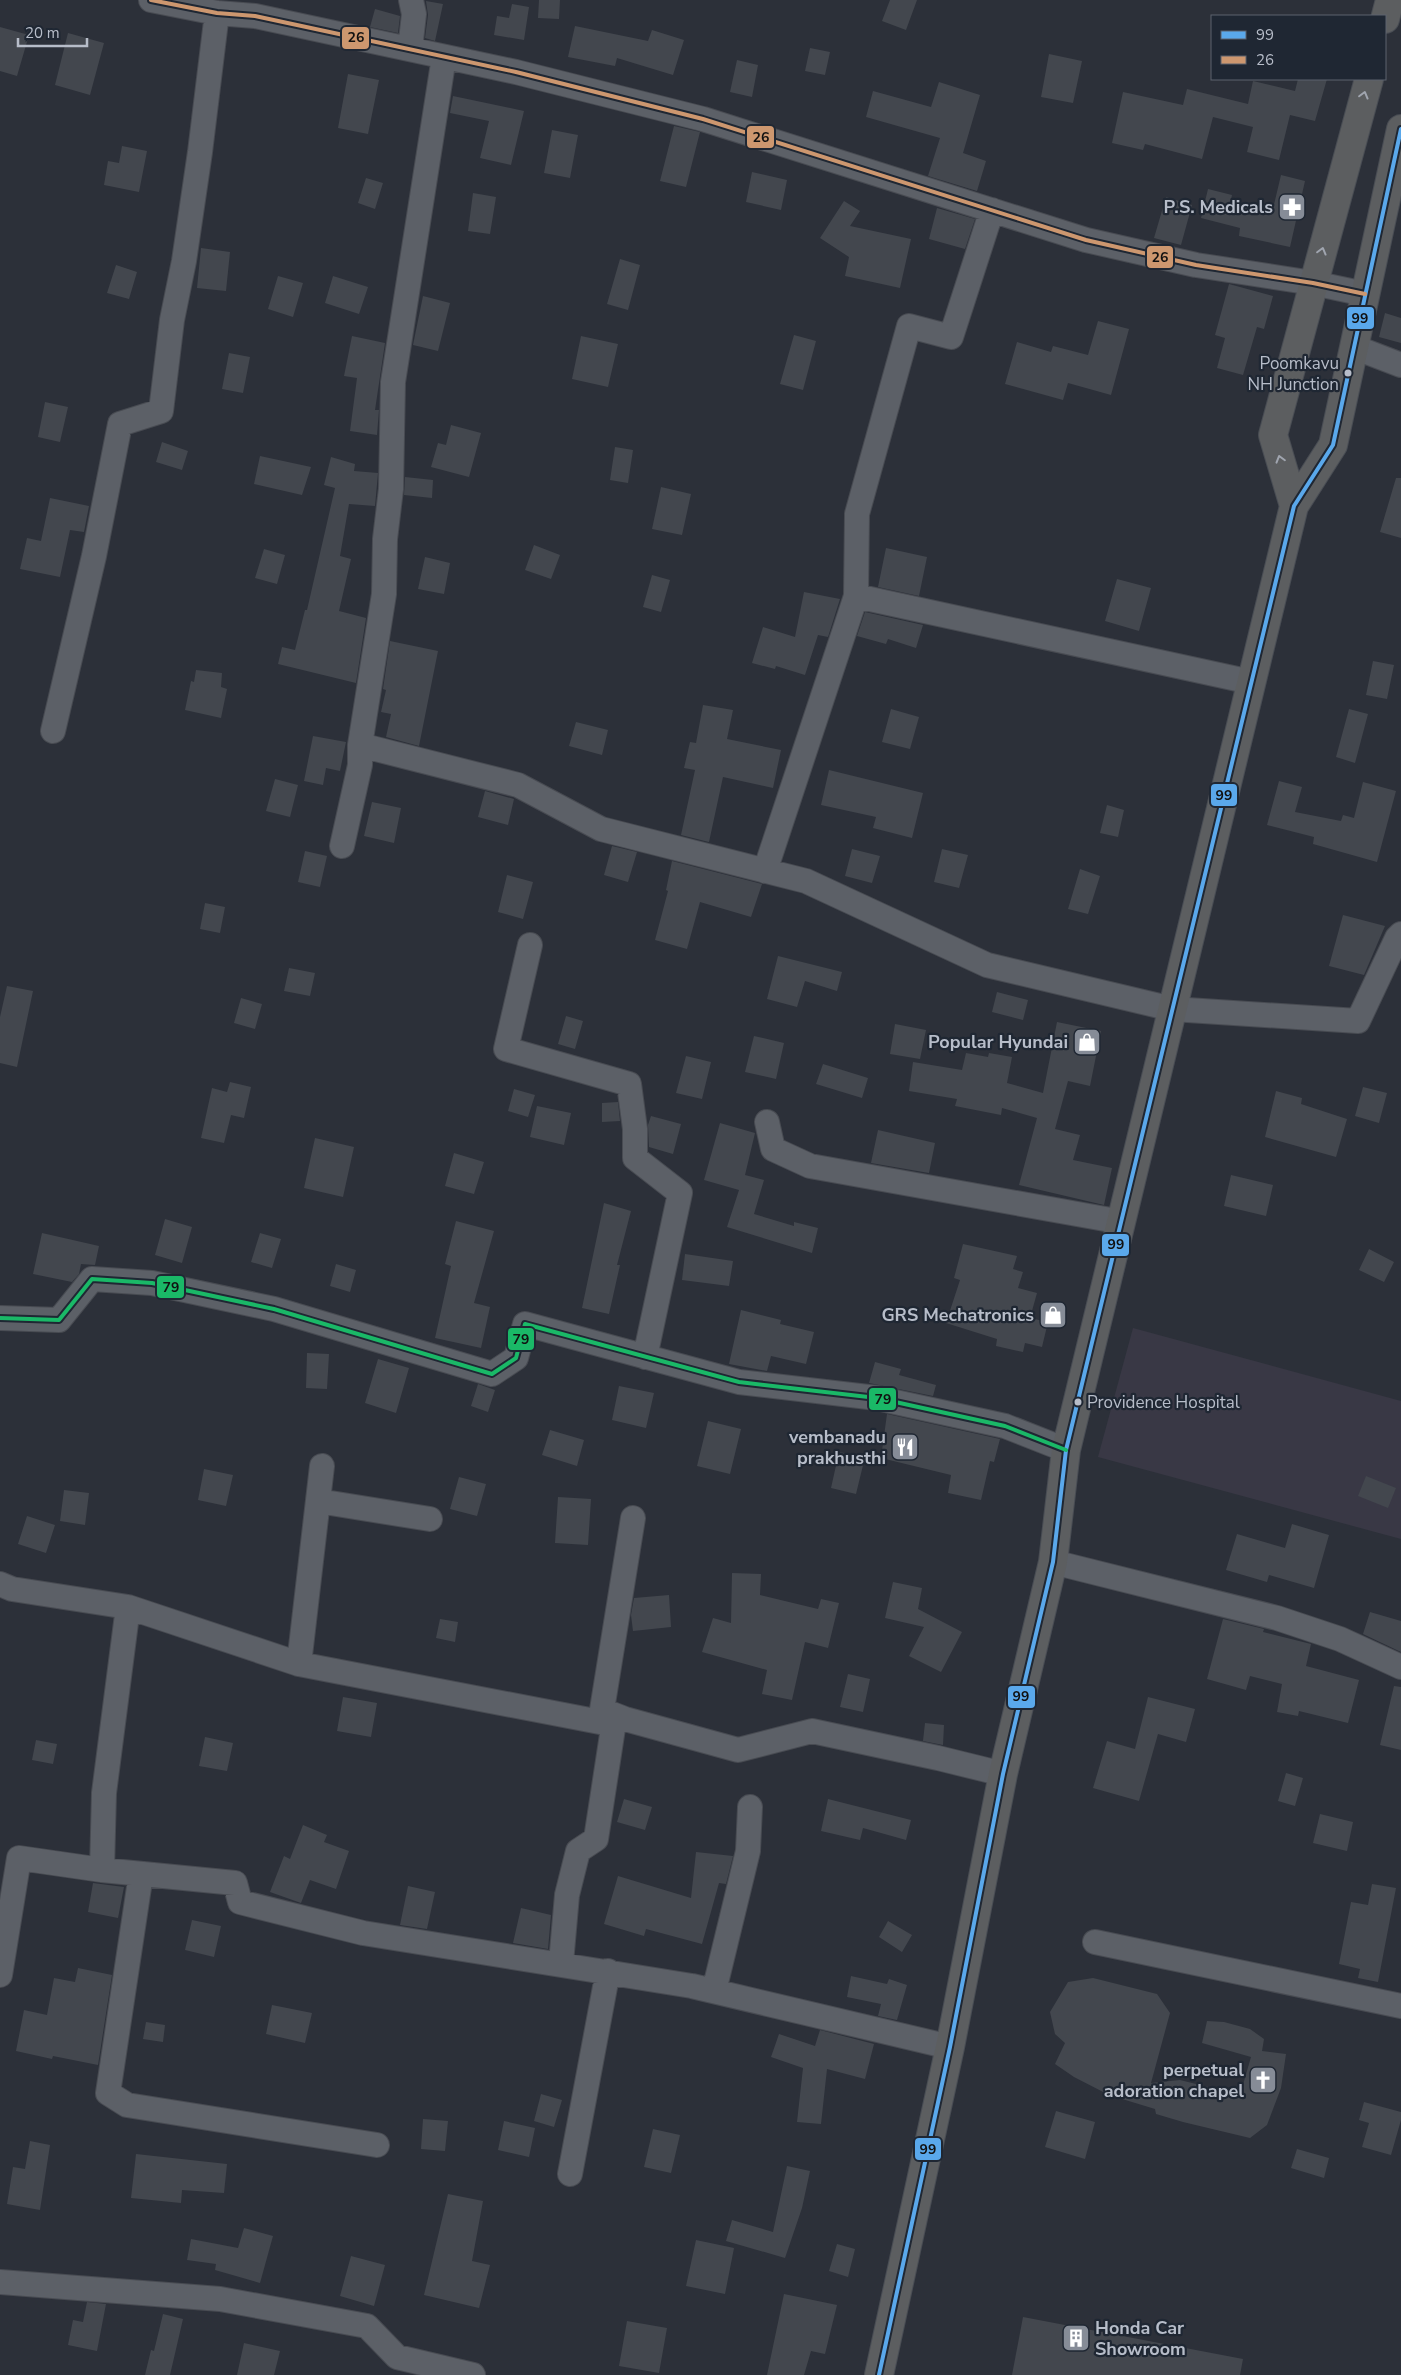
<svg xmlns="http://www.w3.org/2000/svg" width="1401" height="2375" viewBox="0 0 1401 2375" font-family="'Nunito Sans',sans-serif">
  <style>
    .medical { fill: #393845 }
    .building { fill: #43474e }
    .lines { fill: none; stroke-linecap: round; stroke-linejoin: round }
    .minor-casing { stroke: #484b52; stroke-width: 26 }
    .highway-casing { stroke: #494d54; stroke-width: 30 }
    .minor { stroke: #5c6067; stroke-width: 24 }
    .highway { stroke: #5c5e60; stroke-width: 28 }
    .bus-1-casing { stroke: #1f2733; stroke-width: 8 }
    .bus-2-casing { stroke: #1f2733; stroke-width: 8 }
    .bus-3-casing { stroke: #1f2733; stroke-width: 8 }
    .bus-1 { stroke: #5aa8eb; stroke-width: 4 }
    .bus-2 { stroke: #cd976f; stroke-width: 4 }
    .bus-3 { stroke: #1ab867; stroke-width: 4 }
    .oneway { stroke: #a0a5af }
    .bus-dot { fill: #b7bdc9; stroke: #1f2733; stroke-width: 2 }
    .labels { text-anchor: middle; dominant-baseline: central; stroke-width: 4.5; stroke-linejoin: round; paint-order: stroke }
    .bus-label { font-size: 17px; fill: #b7bdc9; stroke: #1f2733; text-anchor: end }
    .poi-label { font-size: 18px; font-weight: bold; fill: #b7bdc9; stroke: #1f2733; text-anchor: end }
    .line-badge { stroke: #1f2733; stroke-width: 2 }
    .pale-badge-label { font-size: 14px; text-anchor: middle; font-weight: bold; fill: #111 }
  </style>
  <rect width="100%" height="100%" fill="#2c3039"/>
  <path class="medical" d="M1133 1328 1401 1401V1539L1098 1457Z"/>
  <path class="building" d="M539 0H560L559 19 538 18Z
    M890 0H917L906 30 882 21Z
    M426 1 443 4 435 41 425 38 428 15Z
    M512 4 529 7 524 40 494 35 497 16 509 18Z
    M375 9 400 16 398 33 370 27Z
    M575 26 648 41 652 30 684 40 673 75 617 58 615 66 568 57Z
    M0 27 29 35 17 76 0 71Z
    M68 33 104 43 90 95 55 85Z
    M810 48 830 52 825 75 805 71Z
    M1049 54 1082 61 1073 103 1041 97Z
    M737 60 758 65 752 97 730 92Z
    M348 74 379 80 368 134 338 128Z
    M1298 79H1327L1315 121 1290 115 1279 160 1247 152 1253 127 1213 117 1202 159 1145 144 1143 150 1112 143 1123 92 1183 105 1187 89 1248 104 1253 81 1295 91Z
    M939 82 980 95 963 153 986 161 977 191 928 176 940 138 866 117 873 91 931 107Z
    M453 96 524 111 511 165 480 158 489 121 450 113Z
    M674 126 700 132 686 187 660 181Z
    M552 130 578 135 570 178 544 173Z
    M122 146 147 151 139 192 104 185 108 161 119 163Z
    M752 172 787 180 781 210 746 202Z
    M1281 175 1305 181 1290 247 1239 236 1240 228 1201 218 1208 189 1232 195 1230 204 1272 213Z
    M366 178 383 183 375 209 358 203Z
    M473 193 496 197 490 234 468 231Z
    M1166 197 1192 205 1181 245 1154 238Z
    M844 201 860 211 850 226 911 239 900 288 845 276 849 257 820 238Z
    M937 208 975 219 965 249 929 239Z
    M201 248 230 252 226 291 197 288Z
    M620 259 640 265 628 310 607 304Z
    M116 265 137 272 129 299 107 293Z
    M278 276 303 283 293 317 268 309Z
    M333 276 368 287 359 314 325 303Z
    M1229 284 1273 296 1264 329 1257 327 1243 375 1217 368 1225 338 1215 335Z
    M423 296 450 303 438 351 413 345Z
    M1385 313 1401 318V343L1379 337Z
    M1098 321 1129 329 1111 395 1068 383 1063 400 1005 384 1017 342 1051 352 1053 346 1088 355Z
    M794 335 816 341 803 390 780 384Z
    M352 336 385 343 375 410H379L377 435 350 431 357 378 344 376Z
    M581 336 618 344 608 387 572 379Z
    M229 353 250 357 243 393 222 389Z
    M45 402 68 407 60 442 38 437Z
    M451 425 481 433 469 477 431 467 438 443 446 445Z
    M162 442 188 451 182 470 156 462Z
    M615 447 633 450 628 483 610 480Z
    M260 456 311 467 302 495 254 484Z
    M331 457 355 464 354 471 378 473 375 506 349 504 340 556 351 559 339 611 366 618 356 683 278 664 282 647 295 650 305 610H307L335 488 324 485Z
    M405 477 433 480 432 498 404 495Z
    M1396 478H1401V538L1380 532Z
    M661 487 691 494 682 535 652 529Z
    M50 498 89 506 84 532 70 530 60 577 20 569 27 538 41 541Z
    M534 545 560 555 551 579 525 570Z
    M886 548 927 557 919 596 878 587Z
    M264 549 285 555 277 584 255 578Z
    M425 557 450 563 444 594 418 589Z
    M652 575 670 580 661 612 643 607Z
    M1117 579 1151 588 1139 631 1105 621Z
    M804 592 840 599 828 637 818 635 805 675 776 666 775 669 752 663 763 627 795 637Z
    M865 612 923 625 916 648 888 639 886 644 857 636Z
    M390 641 438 651 419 746 386 737 391 714 381 712 386 690 383 689Z
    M1373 661 1394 665 1387 699 1366 695Z
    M196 670 222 673 221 687 227 689 221 718 185 710 191 681 194 682Z
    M703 705 733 710 727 739 781 750 773 788 723 777 709 842 681 835 695 770 684 768 690 742 696 743Z
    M891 709 919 717 910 749 882 742Z
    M1349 709 1368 714 1355 763 1336 757Z
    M576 722 608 730 602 755 569 746Z
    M313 736 346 742 340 771 326 768 323 785 304 781Z
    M829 770 923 793 912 838 873 828 876 817 821 805Z
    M275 779 298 785 290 817 266 811Z
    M1279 781 1302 787 1295 812 1341 821 1343 815 1354 818 1363 782 1396 791 1377 862 1313 844 1314 837 1267 825Z
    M485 791 514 799 508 825 478 817Z
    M372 802 401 808 394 843 364 836Z
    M1107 805 1124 810 1118 837 1100 833Z
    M612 846 637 852 628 882 604 875Z
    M852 849 880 856 872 883 845 876Z
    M942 849 968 855 959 888 934 882Z
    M305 851 327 856 320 887 298 882Z
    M672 861 762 884 751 917 700 902 687 949 655 940 668 891 666 890Z
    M1080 869 1100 876 1088 914 1068 909Z
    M507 875 533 882 523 919 498 912Z
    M205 903 225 907 220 933 200 929Z
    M1343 915 1385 926 1364 975 1329 966Z
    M778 956 842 972 837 991 805 981 797 1007 767 999Z
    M289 968 315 973 310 996 284 991Z
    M7 986 33 991 17 1067 0 1063V1017Z
    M997 992 1028 1000 1023 1020 992 1012Z
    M241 998 262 1004 255 1029 234 1023Z
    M566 1016 583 1021 575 1049 558 1044Z
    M1057 1022 1101 1031 1090 1086 1068 1081 1055 1129 1080 1135 1073 1160 1112 1168 1104 1205 1019 1185 1037 1118 1002 1108 1001 1115 955 1106 957 1099 909 1091 913 1062 962 1070 966 1053 988 1057 989 1053 1012 1057 1007 1083 1043 1093Z
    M895 1024 926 1030 920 1059 890 1054Z
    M754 1036 784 1043 776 1079 745 1072Z
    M686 1056 711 1062 702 1099 676 1093Z
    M823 1064 868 1078 862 1098 816 1084Z
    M230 1082 251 1087 244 1118 231 1115 224 1143 201 1138 212 1088 227 1092Z
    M1363 1087 1387 1093 1379 1123 1355 1116Z
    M514 1089 535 1095 528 1117 508 1111Z
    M1276 1091 1302 1098 1301 1104 1347 1119 1336 1157 1265 1137Z
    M618 1102 620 1121 602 1122V1103Z
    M537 1106 571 1113 564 1145 530 1137Z
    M651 1116 681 1124 673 1154 649 1147 648 1125Z
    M720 1123 755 1133 745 1175 764 1180 754 1214 794 1226V1222L818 1228 812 1253 727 1227 739 1190 704 1180Z
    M878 1130 935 1143 929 1173 871 1163Z
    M315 1138 354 1147 343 1197 304 1188Z
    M454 1153 484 1162 474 1194 445 1186Z
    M1231 1175 1273 1185 1266 1216 1224 1206Z
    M604 1203 631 1211 617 1265H620L609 1314 582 1308Z
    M165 1219 192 1227 182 1263 155 1255Z
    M456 1221 494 1231 474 1303 490 1307 481 1348 435 1338 451 1266 445 1264Z
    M42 1233 99 1246 95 1265 81 1264 79 1274 72 1282 33 1274Z
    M260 1233 281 1239 272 1268 251 1262Z
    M963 1244 1017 1256 1013 1269 1023 1272 1018 1288 1037 1293 1030 1318 1048 1322 1042 1347 1025 1343 1023 1352 996 1346 997 1339 946 1323 960 1280 954 1278Z
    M1369 1249 1394 1262 1384 1282 1359 1270Z
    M685 1254 733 1261 729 1286 682 1280Z
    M336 1264 356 1270 350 1292 330 1286Z
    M741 1310 781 1320 780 1324 814 1332 806 1364 771 1356 767 1371 729 1364Z
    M307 1353 329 1354 327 1389 306 1388Z
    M378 1359 409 1368 396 1413 365 1403Z
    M875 1362 901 1369 899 1375 936 1385 933 1396 869 1383Z
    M478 1384 495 1390 488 1412 471 1406Z
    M619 1386 654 1393 646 1428 612 1420Z
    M887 1414 1000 1439 994 1462 990 1461 981 1500 948 1493 951 1475 881 1458Z
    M708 1421 741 1429 730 1474 697 1466Z
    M550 1430 584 1440 577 1466 542 1455Z
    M839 1452 865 1457 856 1494 831 1488Z
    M204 1469 233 1475 226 1506 198 1500Z
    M1366 1476 1396 1488 1388 1508 1358 1496Z
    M459 1477 486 1484 477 1516 450 1509Z
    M64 1490 89 1493 85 1525 60 1521Z
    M558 1497 591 1499 588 1545 555 1543Z
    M27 1516 55 1525 46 1553 18 1544Z
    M1292 1524 1329 1535 1314 1588 1269 1575 1267 1582 1226 1570 1237 1534 1285 1548Z
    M732 1573 761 1574 760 1595 818 1609 821 1599 839 1603 828 1648 805 1642 792 1700 762 1694 767 1670 702 1652 713 1618 731 1623Z
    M893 1582 922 1588 918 1609 962 1632 941 1672 909 1656 924 1627 885 1618Z
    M669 1595 671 1627 633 1631 631 1615 634 1598Z
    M1370 1612 1401 1621V1652L1363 1634Z
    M440 1619 458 1622 455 1642 436 1638Z
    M1223 1619 1264 1629 1263 1632 1311 1644 1306 1666 1359 1680 1348 1723 1299 1711 1298 1716 1277 1712 1282 1684 1250 1676 1246 1690 1207 1679Z
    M848 1674 870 1679 863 1712 840 1707Z
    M1394 1686 1401 1687V1750L1380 1745Z
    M343 1697 377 1703 371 1737 337 1731Z
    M1148 1697 1195 1709 1186 1742 1158 1734 1139 1801 1093 1788 1107 1741 1135 1749Z
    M925 1723 944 1725 943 1745 923 1741Z
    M205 1737 233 1743 227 1771 199 1766Z
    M36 1740 57 1744 53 1764 32 1760Z
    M1286 1773 1303 1778 1295 1806 1278 1801Z
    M624 1799 652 1807 645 1830 617 1822Z
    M828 1799 911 1820 906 1840 863 1828 860 1840 821 1831Z
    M1320 1814 1353 1822 1347 1851 1313 1843Z
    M303 1825 327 1835 324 1842 349 1851 336 1889 310 1880 301 1903 270 1892 284 1856 290 1859Z
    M696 1852 733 1856 726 1884 719 1883 702 1944 646 1929 644 1936 604 1924 618 1876 691 1898Z
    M93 1883 124 1887 118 1918 88 1912Z
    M1372 1884 1396 1888 1378 1982 1358 1978 1360 1969 1339 1964 1351 1902 1368 1905Z
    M408 1886 435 1892 427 1929 400 1925Z
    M521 1908 551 1915 548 1949 513 1943Z
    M192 1920 221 1926 214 1957 185 1950Z
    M888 1921 912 1935 902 1952 879 1937Z
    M78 1968 112 1975 98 2065 53 2056 52 2059 16 2051 24 2010 47 2015 54 1978 75 1982Z
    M851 1976 887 1984 889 1979 907 1985 897 2020 878 2016 881 2004 847 1997Z
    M1093 1978 1157 1994 1170 2013 1151 2083 1180 2080 1240 2095 1251 2057 1202 2043 1207 2021 1224 2022 1250 2029 1264 2039 1262 2051 1286 2054 1281 2088 1267 2125 1250 2138 1183 2122 1156 2114 1155 2109 1109 2095 1074 2077 1055 2064 1065 2043 1055 2034 1050 2012 1068 1982Z
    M272 2005 312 2013 305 2043 266 2034Z
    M146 2022 165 2025 163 2042 143 2039Z
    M820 2030 874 2044 865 2079 827 2069 821 2124 797 2122 803 2068 771 2057 779 2034 815 2046Z
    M541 2094 562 2100 554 2127 534 2121Z
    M1364 2102 1401 2112V2120L1391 2155 1362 2147 1369 2123 1359 2120Z
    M1056 2111 1095 2122 1085 2159 1045 2147Z
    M423 2119 448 2121 445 2151 421 2149Z
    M504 2121 535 2128 529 2157 498 2150Z
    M653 2129 680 2135 671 2173 644 2167Z
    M30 2141 50 2145 40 2210 7 2204 13 2167 25 2169Z
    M1297 2149 1329 2158 1324 2178 1291 2168Z
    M136 2154 227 2164 224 2193 182 2190 181 2203 131 2198Z
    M787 2166 810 2171 802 2208 785 2258 726 2241 732 2220 773 2232Z
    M448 2194 483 2201 472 2261 490 2265 479 2308 424 2295Z
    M244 2228 273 2236 260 2283 215 2270 216 2264 187 2260 191 2239 238 2248Z
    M696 2240 734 2248 725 2294 686 2286Z
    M837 2244 855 2249 848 2277 829 2271Z
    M351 2256 385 2265 374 2306 340 2296Z
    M784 2294 837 2305 825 2354 811 2351 804 2375H767Z
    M87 2302 106 2304 97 2351 68 2345 73 2320 83 2322Z
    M163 2314 183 2319 170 2375H145L151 2350 154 2351Z
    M1023 2317 1243 2359 1240 2375H1012Z
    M627 2321 667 2328 659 2373 619 2366Z
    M244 2343 280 2351 274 2375H237Z"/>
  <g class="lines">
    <g class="minor-casing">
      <path id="minor" d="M151 0 217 13 255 16 516 72 703 119 1086 240 1196 265 1313 283 1365 294
        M410 49 414 14 411 0
        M1354 347 1401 365
        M856 596 1251 682
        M53 731 94 556 120 424 161 411 172 320 184 261 200 152 217 13
        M360 745 518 785 601 829 806 881 987 965 1172 1009 1358 1021 1397 938 1401 934
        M342 846 360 765V745L384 594 385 539 391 489 393 382 444 57
        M765 871 856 596 857 514 909 326 951 337 992 210
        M530 945 506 1049 629 1084 635 1129V1158L680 1193 645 1357
        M767 1122 773 1149 810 1166 1122 1222
        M0 1318 59 1320 92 1279 152 1283 274 1309 492 1374 516 1358 525 1324 739 1382 877 1398 1005 1426 1066 1450
        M322 1466 299 1664 600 1722 633 1518
        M318 1501 430 1519
        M1053 1562 1277 1618 1340 1639 1401 1667
        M0 1584 12 1589 128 1607 104 1793 102 1870 235 1883 240 1902 363 1933 692 1986 950 2047
        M128 1607 299 1664
        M602 1710 625 1719 738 1750 812 1731 938 1758 1003 1774
        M141 1874 108 2093 127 2105 377 2145
        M1095 1942 1401 2006
        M561 1963 567 1895 578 1851 596 1839 615 1715
        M0 1975 19 1858 102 1870
        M714 1991 748 1851 750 1807
        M570 2174 608 1971
        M0 2282 220 2299 367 2326 397 2357 473 2375"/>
    </g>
    <g class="highway-casing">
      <path id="highway" d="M1385 19 1390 0
        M1294 506 1273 435 1369 79
        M879 2375 950 2047 1003 1774 1053 1562 1066 1450 1294 506 1333 445 1401 129"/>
    </g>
    <use href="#minor" class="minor"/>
    <use href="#highway" class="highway"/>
    <g class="bus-1-casing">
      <path id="bus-1" d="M879 2375 950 2047 1003 1774 1053 1562 1066 1450 1294 506 1333 445 1401 129"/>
    </g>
    <g class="bus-2-casing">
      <path id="bus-2" d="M151 0 217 13 255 16 516 72 703 119 1086 240 1196 265 1313 283 1365 294"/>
    </g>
    <g class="bus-3-casing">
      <path id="bus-3" d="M0 1318 59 1320 92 1279 152 1283 274 1309 492 1374 516 1358 525 1324 739 1382 877 1398 1005 1426 1066 1450"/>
    </g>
    <use href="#bus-1" class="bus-1"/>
    <use href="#bus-2" class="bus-2"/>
    <use href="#bus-3" class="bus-3"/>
  </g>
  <defs><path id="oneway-chevron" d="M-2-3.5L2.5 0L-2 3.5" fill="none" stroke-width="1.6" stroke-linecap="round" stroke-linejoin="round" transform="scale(1.25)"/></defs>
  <g class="oneway">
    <use href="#oneway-chevron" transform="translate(1364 95) rotate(-75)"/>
    <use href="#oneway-chevron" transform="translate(1322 251) rotate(-75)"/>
    <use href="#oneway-chevron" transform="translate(1280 459) rotate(-106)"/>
  </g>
  <defs>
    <g id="pharmacy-square" transform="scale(1.4375)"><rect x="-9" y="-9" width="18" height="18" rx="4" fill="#868c97" stroke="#1f2733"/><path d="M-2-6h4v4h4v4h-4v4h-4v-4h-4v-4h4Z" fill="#fff"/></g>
    <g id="shop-square" transform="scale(1.4375)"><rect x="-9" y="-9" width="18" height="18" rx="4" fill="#868c97" stroke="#1f2733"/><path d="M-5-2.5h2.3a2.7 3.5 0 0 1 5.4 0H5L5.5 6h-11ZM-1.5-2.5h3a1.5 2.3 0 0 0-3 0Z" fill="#fff"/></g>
    <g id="restaurant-square" transform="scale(1.4375)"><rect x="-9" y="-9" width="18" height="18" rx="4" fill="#868c97" stroke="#1f2733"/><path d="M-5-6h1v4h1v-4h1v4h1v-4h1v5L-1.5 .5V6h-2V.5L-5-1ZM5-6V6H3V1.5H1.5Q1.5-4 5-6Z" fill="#fff"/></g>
    <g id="church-square" transform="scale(1.4375)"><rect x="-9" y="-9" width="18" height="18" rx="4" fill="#868c97" stroke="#1f2733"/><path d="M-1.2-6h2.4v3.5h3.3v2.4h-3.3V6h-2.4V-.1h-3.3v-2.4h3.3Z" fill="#fff"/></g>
    <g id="building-square" transform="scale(1.4375)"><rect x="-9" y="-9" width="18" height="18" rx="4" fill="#868c97" stroke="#1f2733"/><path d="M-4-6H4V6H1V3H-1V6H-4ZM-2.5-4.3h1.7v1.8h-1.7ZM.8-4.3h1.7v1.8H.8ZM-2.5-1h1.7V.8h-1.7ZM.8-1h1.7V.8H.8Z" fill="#fff"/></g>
  </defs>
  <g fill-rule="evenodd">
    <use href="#pharmacy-square" x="1292" y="207"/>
    <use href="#shop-square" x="1087" y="1042"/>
    <use href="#shop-square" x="1053" y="1315"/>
    <use href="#restaurant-square" x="905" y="1447"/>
    <use href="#church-square" x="1263" y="2080"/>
    <use href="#building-square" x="1076" y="2338"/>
  </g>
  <g class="bus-dot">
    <circle cx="1348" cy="373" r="4.5"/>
    <circle cx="1078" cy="1402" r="4.5"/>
  </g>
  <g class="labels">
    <g class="bus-label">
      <text x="1339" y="363">Poomkavu<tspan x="1339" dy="21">NH Junction</tspan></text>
      <text x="1087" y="1402" text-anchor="start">Providence Hospital</text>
    </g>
    <g class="poi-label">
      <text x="1273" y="207">P.S. Medicals</text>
      <text x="1068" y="1042">Popular Hyundai</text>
      <text x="1034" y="1315">GRS Mechatronics</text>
      <text x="886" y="1437">vembanadu<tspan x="886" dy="21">prakhusthi</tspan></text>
      <text x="1244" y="2070">perpetual<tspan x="1244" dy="21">adoration chapel</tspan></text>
      <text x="1095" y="2328" text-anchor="start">Honda Car<tspan x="1095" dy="21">Showroom</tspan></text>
    </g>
  </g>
  <g class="line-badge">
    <rect x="341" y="26" width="29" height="24" rx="5" fill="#cd976f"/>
    <rect x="746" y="125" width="29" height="24" rx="5" fill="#cd976f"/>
    <rect x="1146" y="245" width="28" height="24" rx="5" fill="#cd976f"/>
    <rect x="1346" y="306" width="29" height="24" rx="5" fill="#5aa8eb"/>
    <rect x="1210" y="783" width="28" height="24" rx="5" fill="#5aa8eb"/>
    <rect x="1101" y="1233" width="29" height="24" rx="5" fill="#5aa8eb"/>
    <rect x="156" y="1275" width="29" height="24" rx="5" fill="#1ab867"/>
    <rect x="507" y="1327" width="28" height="24" rx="5" fill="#1ab867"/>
    <rect x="868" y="1387" width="29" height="24" rx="5" fill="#1ab867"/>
    <rect x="1007" y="1685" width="29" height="24" rx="5" fill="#5aa8eb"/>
    <rect x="914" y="2137" width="28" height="24" rx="5" fill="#5aa8eb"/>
  </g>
  <g class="pale-badge-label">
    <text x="356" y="42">26</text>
    <text x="761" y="142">26</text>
    <text x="1160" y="262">26</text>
    <text x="1360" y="323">99</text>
    <text x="1224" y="800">99</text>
    <text x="1116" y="1249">99</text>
    <text x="171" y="1292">79</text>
    <text x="521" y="1344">79</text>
    <text x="883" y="1404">79</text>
    <text x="1021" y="1701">99</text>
    <text x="928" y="2154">99</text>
  </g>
  <rect x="1211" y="15" width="175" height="65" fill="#1f2733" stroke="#5c636f"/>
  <rect x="1221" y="31" width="25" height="8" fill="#5aa8eb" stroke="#5c636f"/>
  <text x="1256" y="40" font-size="15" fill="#b7bdc9">99</text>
  <rect x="1221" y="56" width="25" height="8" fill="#cd976f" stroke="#5c636f"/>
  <text x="1256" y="65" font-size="15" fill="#b7bdc9">26</text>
  <path d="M18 38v8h69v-8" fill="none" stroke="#b7bdc9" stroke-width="2.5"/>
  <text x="25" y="38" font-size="15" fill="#b7bdc9" stroke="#1f2733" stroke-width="4" paint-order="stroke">20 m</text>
</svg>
